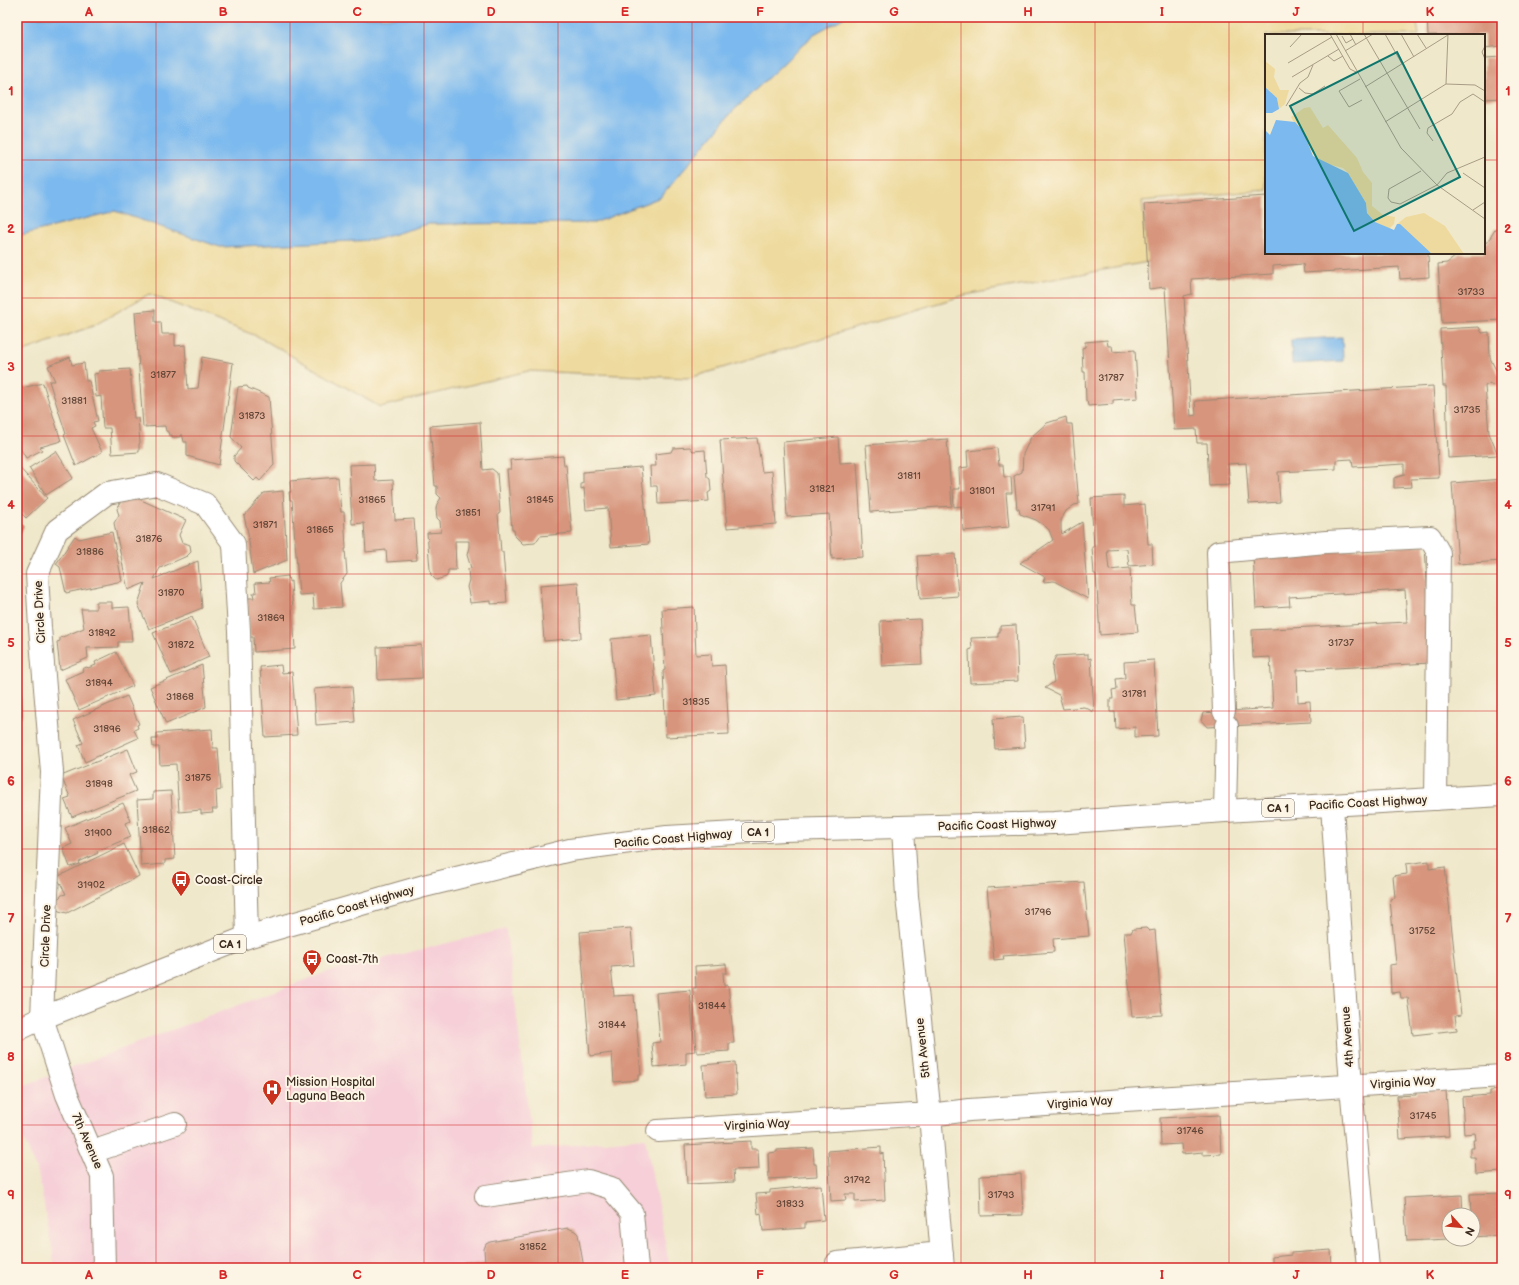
<svg xmlns="http://www.w3.org/2000/svg" width="1519" height="1285" viewBox="0 0 1519 1285" font-family="'Balsamiq Sans',sans-serif">
  <style>
    .built { fill: #f6cfd8 }
    .sand { fill: #eeda9e; stroke: #94825e }
    .water { fill: #7bb9ee; stroke: #5b7286 }
    .building { fill: #d7957d }
    .lines { fill: none; stroke-linecap: round; stroke-linejoin: round }
    .minor-casing { stroke: #968974; stroke-width: 24 }
    .highway-casing { stroke: #968974; stroke-width: 24 }
    .minor { stroke: #fff; stroke-width: 22 }
    .highway { stroke: #fff; stroke-width: 22 }
    .grid { fill: none; stroke: #d62828; stroke-width: 1; stroke-opacity: 0.55 }
    .labels { text-anchor: middle; dominant-baseline: central; stroke-width: 4; stroke-linejoin: round; paint-order: stroke }
    .number-label { font-size: 10px; fill: #624536 }
    .shield { fill: #fcf5e5; stroke: #75675a; stroke-width: 1 }
    .shield-label { font-size: 11px; font-weight: bold; fill: #3b2a1e }
    .street-label { font-size: 12px; fill: #3b2a1e; stroke: #fcf5e5 }
    .poi-label { font-size: 12px; fill: #3b2a1e; stroke: #fcf5e5; text-anchor: start }
    .inset-road { fill: none; stroke: #a89c86; stroke-width: 1 }
    .view { fill: #0f766e; fill-opacity: 0.15; stroke: #0f766e; stroke-width: 2 }
    .inset-edge { fill: none; stroke: #3b2a1e; stroke-width: 2 }
    .neatline { fill: none; stroke: #d62828; stroke-width: 1.5 }
    .grid-label { font-size: 13px; text-anchor: middle; font-weight: bold; fill: #d62828 }
  </style>
  <rect width="100%" height="100%" fill="#fcf5e5"/>
  <filter id="ink" filterUnits="userSpaceOnUse"><feTurbulence type="fractalNoise" baseFrequency=".025" numOctaves="2"/><feDisplacementMap in="SourceGraphic" scale="8" xChannelSelector="R" yChannelSelector="G"/><feConvolveMatrix kernelMatrix="1 2 1 2 8 2 1 2 1" color-interpolation-filters="sRGB"/></filter>
  <filter id="wash" filterUnits="userSpaceOnUse"><feTurbulence type="fractalNoise" baseFrequency=".012" numOctaves="4" result="noise"/><feDisplacementMap in="SourceGraphic" scale="16" xChannelSelector="R" yChannelSelector="G"/><feGaussianBlur stdDeviation="0.9" result="paint"/><feColorMatrix in="noise" values="0 0 0 0 0 0 0 0 0 0 0 0 0 0 0 0 0 1.4 0 .05"/><feComposite in="paint" operator="in"/></filter>
  <g filter="url(#wash)">
    <rect width="100%" height="100%" fill="#f0e8cb"/>
    <path class="built" d="M506 929 533 1149 645 1138 670 1268H54L53 1253 38 1173 17 1124V1088L327 972Z"/>
    <path class="sand" d="M845 17H1416L1419 35H1266V190L1142 201 1148 262 965 295 689 378 528 371 380 407 259 337 149 294 93 326 21 352 17 358V236L115 211 220 247 374 240 428 224 594 223 661 197 732 112 814 34Z"/>
    <path class="water" d="M17 17H845L814 34 732 112 661 197 594 223 428 224 374 240 220 247 115 211 17 236Z
      M1342 337 1343 361 1292 364 1291 340Z"/>
    <g id="blocks">
      <path class="building" d="M1427 17H1502V46L1484 48V35H1428Z
        M1502 57V98L1484 99V58Z
        M1266 196V253H1428L1429 277 1400 279 1399 267 1304 273 1303 264 1273 266V274L1191 279 1192 294 1184 296 1191 416 1196 415 1195 401 1433 386 1439 478 1411 479 1412 487 1394 488V478L1404 475V464L1353 467 1352 459 1336 460V469L1278 472 1280 502 1249 504 1246 463 1228 464 1230 485 1209 486 1207 443H1197L1196 429 1174 430 1165 287 1149 289 1144 204Z
        M1496 228 1502 232V320L1442 323 1438 264 1447 263 1460 253H1484V239L1487 243Z
        M155 310V322H161L162 334H175V346L185 345 188 389 198 388 202 357 233 363 219 465 187 456V442H184L183 437 182 435H180V437H172V435H169L168 432 166 431 165 426 143 427 135 312Z
        M1479 327 1482 333 1489 332 1490 358 1501 380 1497 386 1491 385 1490 383 1485 386 1489 433 1498 455 1448 458 1446 386H1443L1440 329Z
        M1107 340 1108 346H1112L1113 352 1135 350 1138 398 1113 400V404L1088 406 1087 401H1086L1085 372H1083L1082 348 1085 347V342Z
        M70 357 72 365 84 363 86 381H89L98 421 93 422 95 426 91 428 102 452 76 466 64 435 66 434 49 381H55L48 366Z
        M130 369 134 418H138L140 443 139 444V452L112 454 110 428H103L101 396 96 397 94 374 99 373V371Z
        M43 383 61 441 40 447 42 450 26 458 17 443V405L23 402 18 389Z
        M247 386 248 388 269 397 274 465 260 481 257 478 254 481 234 461V456L241 448 231 437 238 387Z
        M1066 417 1067 424H1072L1079 504 1074 505 1066 511 1061 520V530L1062 534 1082 522 1088 599 1054 581 1043 582 1045 577 1020 563 1053 540 1049 530 1045 526 1036 520 1020 514 1019 509H1017L1014 476 1022 472 1023 454 1031 437 1047 423Z
        M480 422 483 470 492 469 497 473 500 513 498 514 501 552H503L507 603 491 604V601L470 603 469 595 467 587 469 580 468 569 471 568 467 555 469 547V541H455L456 570H448V574L446 577 436 580 431 575 430 569 427 533 441 532 440 521 437 518 436 509 437 504 441 498 437 494V486H435L430 426Z
        M838 437 840 463 857 462 863 557 832 559 829 514 787 517 783 442Z
        M757 438 762 472 772 471 776 524 727 528 720 440Z
        M947 439 952 506 871 512 866 445Z
        M690 447 693 451 705 450 707 477 710 479 711 491 708 493 709 501 658 504 657 486H651L650 466H656L655 454 671 452 673 448Z
        M997 448 999 465H1003L1004 477H1011L1012 493H1006L1009 527 963 531 961 506 954 507 953 489H960L959 468 968 467 967 451Z
        M56 451 73 478 46 495 29 468Z
        M563 456 564 465H566L572 533 540 536 535 543 523 544 515 536 514 530H512L507 469H511L510 460Z
        M374 464 375 481 393 480 395 520 414 519 417 560 387 562 386 550 366 552 364 523 352 524 349 465Z
        M17 465 47 498 26 518 17 509Z
        M641 467 649 544 611 547 608 508 586 510 584 488 581 489V483H583V472Z
        M338 477 341 512H344L346 549H345L347 574 340 583 342 607 314 609 313 594 299 595 292 500H290L289 492H291L290 481Z
        M1502 479V561L1458 564 1452 483Z
        M283 491 287 560 253 574 248 533 244 516 264 493Z
        M130 495 186 520 179 535 182 543H185L190 545 191 552 187 556 160 568 154 579 198 561 202 608 149 629 138 604 145 583 128 590 114 523 119 515 117 509 123 497Z
        M1124 496V506L1145 504 1148 544H1152L1153 564 1129 566 1127 549 1107 550 1109 570 1130 568 1132 605H1135L1138 632 1100 635 1096 574H1094L1092 547H1094L1091 498Z
        M17 523 24 526 17 541Z
        M112 532 122 581 66 593 60 567 56 564 75 536 79 539Z
        M1425 545 1431 663 1297 670 1298 702 1310 701 1311 722 1207 727 1201 720 1203 713 1273 708 1270 657 1253 658 1252 630 1407 622 1405 590 1289 597 1290 606 1256 608 1253 555Z
        M955 554 958 596 920 599 917 556Z
        M288 576 289 582 291 581 295 649 254 652 253 637H250L247 598H254L253 593H256L255 583 270 582 269 578Z
        M578 582 581 638 544 641 540 585Z
        M96 602H112V608L129 607 132 642H118V647L87 648 88 658 60 670 57 642 60 641V638L84 628 81 609H96Z
        M694 607 696 655 711 654 712 666 725 665 729 734 666 737 663 671 665 670 662 609Z
        M192 617 209 657 171 674 153 633Z
        M920 619 922 664 882 666 880 621Z
        M1016 625 1018 681 970 683 969 650 972 649 971 638 998 637V632H1000V626Z
        M651 635 656 696 616 700 611 639Z
        M421 645 422 678 378 680 377 647Z
        M116 652 133 686 79 710 65 679 83 671 82 669 87 667 88 668 96 665 95 662Z
        M1088 654V659L1091 658 1094 712 1084 707 1063 709 1059 695 1045 688 1054 682 1052 669 1053 662 1056 656Z
        M1154 660 1158 736 1135 737V727L1116 729 1115 712H1110V699H1113L1112 690 1117 689 1116 679 1125 678 1124 662Z
        M202 665 206 707 166 724 150 687Z
        M281 665 282 673 292 672 297 735 265 737 260 667Z
        M352 686 355 722 316 725 314 689Z
        M17 687H21L22 717H17Z
        M127 696 139 724 137 725 138 728 134 730 138 738 85 762 78 745 83 743 73 720Z
        M1023 717 1025 747 995 749 993 719Z
        M212 729 213 748H218L221 790 216 791 217 809H212L213 813 201 814V810L179 812 176 764 160 765 159 747H153L152 739H157V733Z
        M128 749 137 772 129 775 136 791 72 817 64 799 70 797 61 776Z
        M171 791 175 859 165 860V864L141 866 137 800 153 799V792Z
        M123 803 131 821 125 823 131 837 97 851 98 853 79 862 80 864 70 867 63 848 72 844 65 828Z
        M124 844 139 876 67 913 59 911 56 908 57 900 62 895 66 894 57 877Z
        M1429 861V869L1445 867 1461 1015 1455 1016 1457 1030 1413 1035 1408 998H1401L1400 992 1391 993 1390 965 1396 964 1390 899 1395 898 1393 876 1407 874 1406 864Z
        M1084 882 1089 936 1053 939 1054 952 1003 956 1004 959 994 960 987 888Z
        M631 928 634 965 611 967 614 996 634 995 641 1075H638V1080L614 1082 612 1053 590 1056 580 932Z
        M1146 928 1149 931 1155 930 1162 1015 1132 1017 1124 933H1131L1133 929Z
        M726 964 727 973H723L724 986 728 985 734 1043H729V1051L697 1053 693 988H696L695 966Z
        M690 990 695 1051 686 1052V1064L654 1067 652 1043 660 1042 656 993Z
        M735 1062 737 1094 705 1096 703 1065Z
        M1446 1090 1449 1136 1400 1139 1397 1096 1416 1095V1092Z
        M1502 1090V1172L1476 1174 1475 1157H1470V1148H1474L1473 1140H1476L1475 1133 1464 1134 1462 1097 1490 1095V1091Z
        M1219 1115 1221 1154 1203 1155V1152L1182 1154 1181 1144 1161 1145 1160 1118Z
        M751 1141V1149H758L759 1169 733 1170 734 1182 687 1184 685 1145Z
        M881 1147V1154L883 1153 885 1200 855 1202V1194H845L846 1200 831 1201 828 1151Z
        M813 1148 814 1164H816L817 1176 769 1179 768 1153 777 1152V1150Z
        M1021 1174 1023 1215 981 1216 980 1176Z
        M821 1185 824 1220 805 1222V1228L763 1231 761 1213 758 1214 756 1194 770 1193V1190Z
        M1502 1193V1235L1473 1237V1215H1471L1470 1194Z
        M1462 1195 1463 1215H1449V1239L1407 1241 1404 1198Z
        M568 1228 575 1231 578 1234 584 1268H458L485 1263 484 1249 486 1244 490 1242Z
        M1331 1250 1332 1268H1272V1257L1291 1255V1253Z"/>
    </g>
  </g>
  <g filter="url(#ink)">
    <use href="#blocks" fill-opacity="0" stroke="#968974" stroke-width="1"/>
    <g class="lines">
      <g class="minor-casing">
        <path id="minor" d="M1224 711 1218 552 1326 542 1430 537 1439 553 1436 799
          M1332 806 1351 1086 1368 1268
          M1225 811 1227 726
          M903 828 907 896 930 1115 943 1268
          M658 1131 913 1115H930L969 1110 1502 1076
          M92 1152 175 1124
          M486 1196 588 1181 611 1188 632 1213 637 1268
          M837 1263 942 1253
          M104 1268 102 1176 67 1095 42 1018 52 772 40 628 37 574 57 530 107 493 157 484 205 504 234 544 239 631 247 937"/>
      </g>
      <g class="highway-casing">
        <path id="highway" d="M17 1030 42 1018 247 937 424 886 570 850 667 837 784 830 1055 823 1225 811 1502 795"/>
      </g>
      <use href="#minor" class="minor"/>
      <use href="#highway" class="highway"/>
    </g>
  </g>
  <path class="grid" d="M156 17V1268M290 17V1268M424 17V1268M558 17V1268M692 17V1268M827 17V1268M961 17V1268M1095 17V1268M1229 17V1268M1363 17V35M17 160H1266M1484 160H1502M1363 253V1268M17 298H1502M17 436H1502M17 574H1502M17 711H1502M17 849H1502M17 987H1502M17 1125H1502"/>
  <defs>
    <g id="bus-pin" transform="scale(1)"><path d="M0 17L-7.5 6A9.5 9.5 0 1 1 7.5 6Z" fill="#c8321e" stroke="#fcf5e5"/><path d="M-5-6H5V4H4V6H2V4H-2V6H-4V4H-5ZM-3.5-4V0h7V-4ZM-3.5 1.2v1.5H-2V1.2ZM2 1.2v1.5H3.5V1.2Z" fill="#fff"/></g>
    <g id="hospital-pin" transform="scale(1)"><path d="M0 17L-7.5 6A9.5 9.5 0 1 1 7.5 6Z" fill="#c8321e" stroke="#fcf5e5"/><path d="M-5-5h3v3.5h4V-5h3V5h-3V1.5h-4V5h-3Z" fill="#fff"/></g>
  </defs>
  <g fill-rule="evenodd">
    <use href="#bus-pin" x="181" y="880"/>
    <use href="#bus-pin" x="312" y="959"/>
    <use href="#hospital-pin" x="272" y="1089"/>
  </g>
  <g class="labels">
    <g class="number-label">
      <text x="1471" y="292">31733</text>
      <text x="163" y="375">31877</text>
      <text x="1111" y="378">31787</text>
      <text x="74" y="401">31881</text>
      <text x="1467" y="410">31735</text>
      <text x="252" y="416">31873</text>
      <text x="909" y="476">31811</text>
      <text x="822" y="489">31821</text>
      <text x="982" y="491">31801</text>
      <text x="372" y="500">31865</text>
      <text x="540" y="500">31845</text>
      <text x="1043" y="508">31791</text>
      <text x="468" y="513">31851</text>
      <text x="265" y="525">31871</text>
      <text x="320" y="530">31865</text>
      <text x="149" y="539">31876</text>
      <text x="90" y="552">31886</text>
      <text x="171" y="593">31870</text>
      <text x="271" y="618">31869</text>
      <text x="102" y="633">31892</text>
      <text x="1341" y="643">31737</text>
      <text x="181" y="645">31872</text>
      <text x="99" y="683">31894</text>
      <text x="1134" y="694">31781</text>
      <text x="180" y="697">31868</text>
      <text x="696" y="702">31835</text>
      <text x="107" y="729">31896</text>
      <text x="198" y="778">31875</text>
      <text x="99" y="784">31898</text>
      <text x="156" y="830">31862</text>
      <text x="98" y="833">31900</text>
      <text x="91" y="885">31902</text>
      <text x="1038" y="912">31796</text>
      <text x="1422" y="931">31752</text>
      <text x="712" y="1006">31844</text>
      <text x="612" y="1025">31844</text>
      <text x="1423" y="1116">31745</text>
      <text x="1190" y="1131">31746</text>
      <text x="857" y="1180">31792</text>
      <text x="1001" y="1195">31793</text>
      <text x="790" y="1204">31833</text>
      <text x="533" y="1247">31852</text>
    </g>
    <g class="shield">
      <rect x="1262" y="799" width="32" height="18" rx="3"/>
      <rect x="742" y="823" width="32" height="18" rx="3"/>
      <rect x="214" y="935" width="32" height="18" rx="3"/>
    </g>
    <g class="shield-label">
      <text x="1278" y="808">CA 1</text>
      <text x="758" y="832">CA 1</text>
      <text x="230" y="944">CA 1</text>
    </g>
    <g class="street-label">
      <text transform="translate(40 612) rotate(-93)">Circle Drive</text>
      <text transform="translate(1368 803) rotate(-3)">Pacific Coast Highway</text>
      <text transform="translate(997 825) rotate(-2)">Pacific Coast Highway</text>
      <text transform="translate(673 839) rotate(-5)">Pacific Coast Highway</text>
      <text transform="translate(357 906) rotate(-16)">Pacific Coast Highway</text>
      <text transform="translate(46 936) rotate(-88)">Circle Drive</text>
      <text transform="translate(1348 1037) rotate(-94)">4th Avenue</text>
      <text transform="translate(923 1048) rotate(-96)">5th Avenue</text>
      <text transform="translate(1403 1083) rotate(-4)">Virginia Way</text>
      <text transform="translate(1080 1103) rotate(-4)">Virginia Way</text>
      <text transform="translate(757 1125) rotate(-3)">Virginia Way</text>
      <text transform="translate(87 1141) rotate(66)">7th Avenue</text>
    </g>
    <g class="poi-label">
      <text x="195" y="880">Coast-Circle</text>
      <text x="326" y="959">Coast-7th</text>
      <text x="286" y="1082">Mission Hospital<tspan x="286" dy="14">Laguna Beach</tspan></text>
    </g>
  </g>
  <g transform="translate(1265 34)">
    <rect width="220" height="220" fill="#f0e8cb"/>
    <path d="M0 27 10 35 9 43 15 56H24L20 70 14 75 12 64 0 53ZM45 73 58 94 63 91 92 124 98 138 107 149V172L118 181 130 183 129 190 124 195 110 188 102 179 101 169 83 139 78 134 58 129 44 115 26 83 39 74ZM159 179 180 192 199 220H167L132 190 141 183Z" fill="#eeda9e"/>
    <path d="M0 53 12 64 14 75 7 79H0ZM11 86 30 88 38 97 48 122 83 139 101 169 102 179 110 188 129 196 132 190H135L167 220H0V96L5 101Z" fill="#7bb9ee"/>
    <path class="inset-road" d="M65 0 85 35 91 38M71 0 136 114 172 151 220 185M85 0 91 11M99 0 155 95M120 0 137 30M136 0 149 23M152 0 161 14M77 2 81 9 88 5M220 12 217 18 220 25M25 13 37 0M80 17 108 0M63 22 69 27 78 22M23 29 67 3M27 43 74 15M95 45 74 57 84 73 97 66M181 50 183 0M100 53 183 1M34 54 40 59 48 60 60 52M21 72 35 49 43 43 48 31M120 88 181 50 210 51 220 57M168 107 162 99 163 94 187 80 195 68 208 60 220 68M156 137 124 155 123 164 126 168 135 170 172 151 182 139 220 123M198 139 220 154M208 176 220 168"/>
    <path class="view" d="M132 18 195 143 89 197 25 72Z"/>
    <rect width="220" height="220" class="inset-edge"/>
  </g>
  <rect width="1519" height="1285" fill="none" stroke="#fcf5e5" stroke-width="44"/>
  <g transform="translate(1461 1227) rotate(117)"><circle r="19" fill="#fcf5e5" stroke="#afa495"/>
  <path d="M0-3L7 15L0 10L-7 15Z" fill="#c8321e"/>
  <text y="-6" font-size="11" font-weight="bold" text-anchor="middle" fill="#3b2a1e">N</text>
  </g>
  <rect x="22" y="22" width="1475" height="1241" class="neatline"/>
  <g class="grid-label">
    <text x="89" y="16">A</text>
    <text x="223" y="16">B</text>
    <text x="357" y="16">C</text>
    <text x="491" y="16">D</text>
    <text x="625" y="16">E</text>
    <text x="760" y="16">F</text>
    <text x="894" y="16">G</text>
    <text x="1028" y="16">H</text>
    <text x="1162" y="16">I</text>
    <text x="1296" y="16">J</text>
    <text x="1430" y="16">K</text>
    <text x="11" y="95">1</text>
    <text x="1508" y="95">1</text>
    <text x="11" y="233">2</text>
    <text x="1508" y="233">2</text>
    <text x="11" y="371">3</text>
    <text x="1508" y="371">3</text>
    <text x="11" y="509">4</text>
    <text x="1508" y="509">4</text>
    <text x="11" y="647">5</text>
    <text x="1508" y="647">5</text>
    <text x="11" y="785">6</text>
    <text x="1508" y="785">6</text>
    <text x="11" y="923">7</text>
    <text x="1508" y="923">7</text>
    <text x="11" y="1061">8</text>
    <text x="1508" y="1061">8</text>
    <text x="11" y="1199">9</text>
    <text x="1508" y="1199">9</text>
    <text x="89" y="1279">A</text>
    <text x="223" y="1279">B</text>
    <text x="357" y="1279">C</text>
    <text x="491" y="1279">D</text>
    <text x="625" y="1279">E</text>
    <text x="760" y="1279">F</text>
    <text x="894" y="1279">G</text>
    <text x="1028" y="1279">H</text>
    <text x="1162" y="1279">I</text>
    <text x="1296" y="1279">J</text>
    <text x="1430" y="1279">K</text>
  </g>
</svg>
